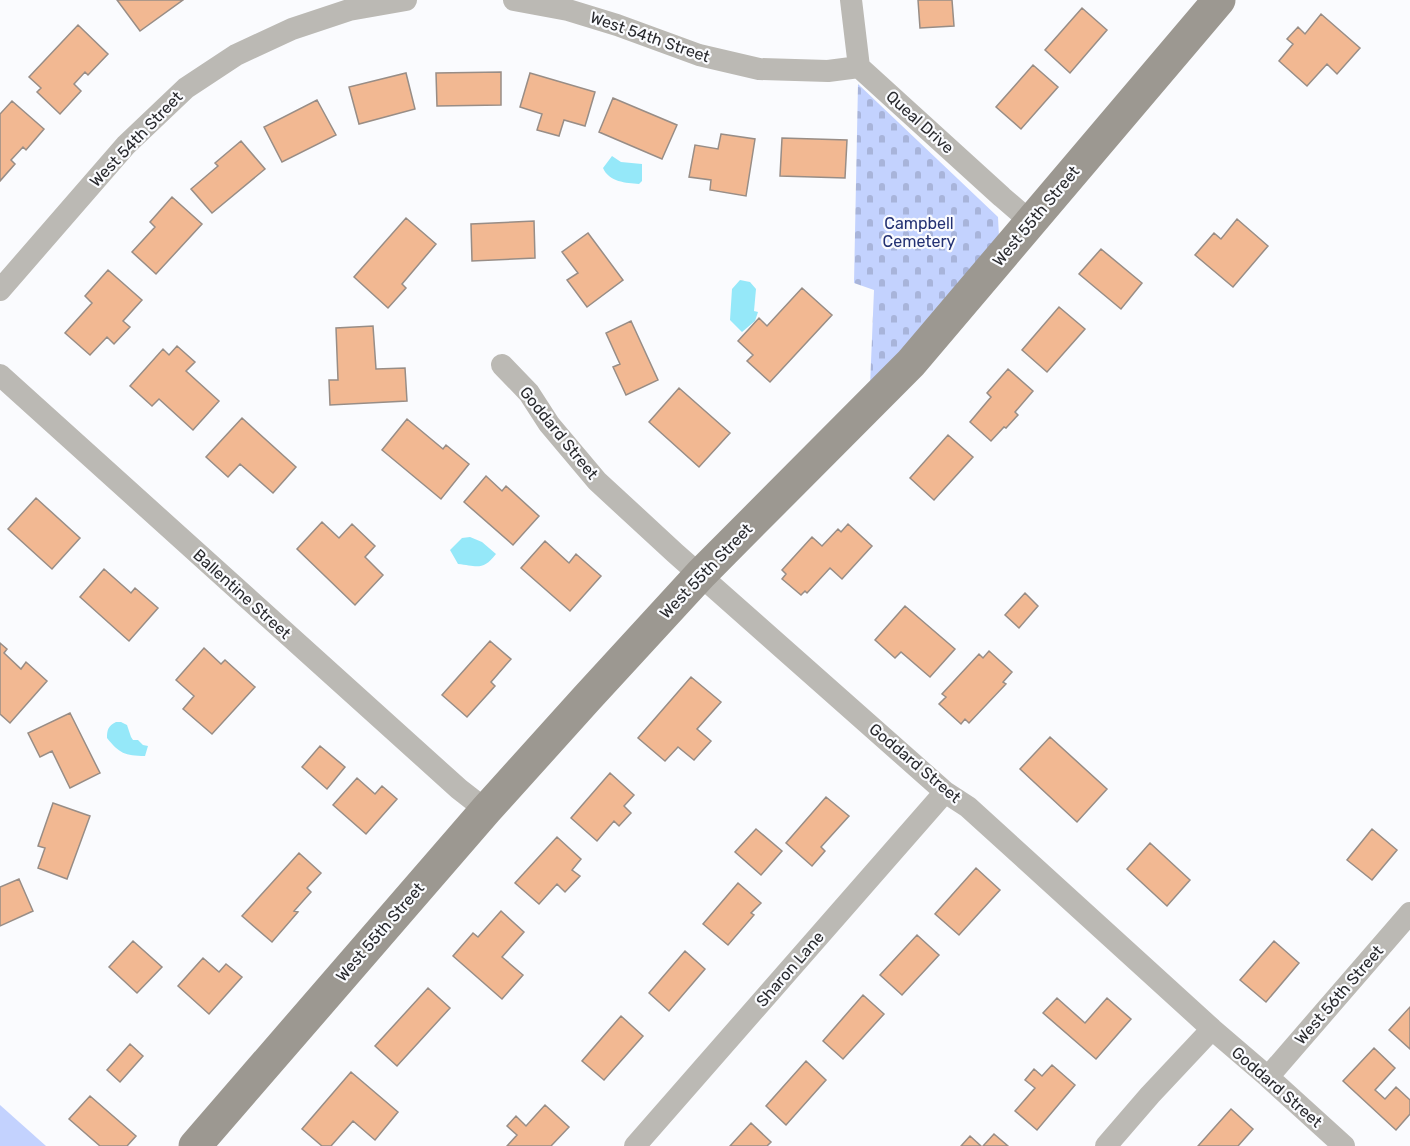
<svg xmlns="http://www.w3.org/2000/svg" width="1410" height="1146" viewBox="0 0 1410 1146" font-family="Rubik,sans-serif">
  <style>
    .cemetery { fill: url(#cemetery-stones) }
    .green { fill: #c3d2fe }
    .water { fill: #95e8f9 }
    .building { fill: #f2b892; stroke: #988d86; stroke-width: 1.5 }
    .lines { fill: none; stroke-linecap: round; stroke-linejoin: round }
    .street { stroke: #bbb9b4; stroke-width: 22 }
    .secondary { stroke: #9c9891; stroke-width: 33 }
    .labels { text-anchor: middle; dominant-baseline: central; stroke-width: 4.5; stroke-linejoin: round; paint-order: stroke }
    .street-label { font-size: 16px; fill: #292a2e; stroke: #fafbfe }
    .park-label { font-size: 16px; fill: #233173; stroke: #fafbfe }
  </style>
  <defs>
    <pattern id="cemetery-stones" width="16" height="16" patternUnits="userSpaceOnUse" patternTransform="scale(1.5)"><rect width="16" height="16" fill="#c3d2fe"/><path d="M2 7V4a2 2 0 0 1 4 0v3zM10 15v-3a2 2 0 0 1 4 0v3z" fill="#a8b4da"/></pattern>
  </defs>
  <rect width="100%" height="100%" fill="#fafbfe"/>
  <path class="cemetery" d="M858 84 998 217 999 237 870 386 874 290 854 283Z"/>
  <path class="green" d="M0 1105 46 1146H0Z"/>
  <path class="water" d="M612 156 621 162 642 164V181L639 184C626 183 609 182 603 168Z
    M740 280 750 282 756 289 754 311 758 312 755 321 742 332 730 320 732 289Z
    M470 537 482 542 496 554C483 571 477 566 458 564L450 550 462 538Z
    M116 722H121L127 725 131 737 133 740H138L143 745 148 746 145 756C125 756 119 753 107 738 107 730 108 726 116 722Z"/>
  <path class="building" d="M117 0H183L140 31Z
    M918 0H952L954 26 920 28Z
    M1082 8 1107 30 1070 73 1045 50Z
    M1321 14 1360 48 1337 74 1327 64 1307 86 1279 61 1293 44 1287 39 1298 27 1305 34Z
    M78 25 108 54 88 75 85 72 74 84 81 91 60 114 37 92 41 88 29 77Z
    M1033 65 1058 87 1021 129 996 107Z
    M501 72V105L437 106 436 73Z
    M406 73 415 109 359 124 349 87Z
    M530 73 595 92 585 126 564 120 559 136 537 130 542 114 520 107Z
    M613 98 677 125 662 159 599 132Z
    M317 100 336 135 282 162 264 127Z
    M12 101 44 129 26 150 23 147 11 160 15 164 0 181V114Z
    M721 134 755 139 746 196 710 190 711 180 689 177 695 145 718 149Z
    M782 138 847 140 845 178 780 176Z
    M241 141 265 169 212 213 191 189 218 166 215 163Z
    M172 197 202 224 156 274 132 252 155 227 150 222Z
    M406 218 436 244 402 284 406 288 388 308 354 277Z
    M1237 219 1268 246 1233 287 1195 255 1214 233 1221 239Z
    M534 221 535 258 472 261 471 224Z
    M588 233 623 280 587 307 567 280 578 273 562 252Z
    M1101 249 1142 283 1121 309 1079 274Z
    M108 270 142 300 123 321 130 327 114 344 107 337 90 355 65 333 92 303 85 296Z
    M802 288 832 315 770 382 747 361 753 355 738 341 759 318 767 326Z
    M1059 307 1085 329 1047 372 1022 350Z
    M631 321 658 380 626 395 613 367 620 364 606 333Z
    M373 326 376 369 405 368 407 401 330 405 329 380H338L336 328Z
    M177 346 195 362 186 371 219 401 193 430 159 399 152 406 130 386 163 349 169 355Z
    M1008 369 1033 391 1015 412 1018 415 1006 428 1004 427 991 441 970 422 991 397 987 393Z
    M679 388 730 433 699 467 649 422Z
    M242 418 296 467 273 493 240 464 228 477 206 457Z
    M407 419 443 449 446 445 469 464 441 499 382 450Z
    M948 435 973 457 934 500 910 478Z
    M486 476 502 491 506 486 539 516 513 545 464 502Z
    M36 498 80 538 52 569 8 529Z
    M322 522 339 538 352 524 375 546 365 557 383 575 355 605 297 549Z
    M848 524 872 546 842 579 830 568 807 593 805 591 801 595 782 579 786 574 782 570 812 537 822 546 838 529 841 532Z
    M545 541 569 563 576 554 601 576 570 611 521 568Z
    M104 569 131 593 135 588 158 608 129 641 80 597Z
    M1025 593 1038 606 1019 628 1005 615Z
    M905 606 955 649 930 677 901 652 895 658 875 640Z
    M490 641 511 659 491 682 495 686 467 717 442 695Z
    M0 643 7 649 4 653 21 669 26 662 47 681 10 723 0 714Z
    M204 648 221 664 225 660 255 687 212 734 183 709 194 696 176 680Z
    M989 651 1012 672 1003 682 1006 684 969 723 965 719 961 724 939 704 946 697 942 694 979 654 983 658Z
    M691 677 721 702 697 729 711 741 694 760 678 747 665 761 638 738Z
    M70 713 100 773 70 788 52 751 40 757 28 733Z
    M1050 737 1107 789 1077 822 1020 769Z
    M320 746 345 767 327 789 302 767Z
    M610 773 634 795 624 806 631 813 619 826 614 821 597 841 571 818Z
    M357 778 375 794 382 786 397 799 366 834 333 805Z
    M826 797 849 816 821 847 825 851 812 866 786 843Z
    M53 803 90 816 67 879 38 868 45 848 38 846Z
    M756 829 782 851 761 875 735 852Z
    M1372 829 1397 850 1372 880 1347 860Z
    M557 837 581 859 572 870 580 876 565 892 557 884 539 904 515 883Z
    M1150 843 1190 880 1167 906 1127 869Z
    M299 853 321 873 307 888 311 892 294 911 298 912 272 942 242 916Z
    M976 868 1000 890 959 935 935 914Z
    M19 879 33 911 0 926V887Z
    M738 883 761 903 751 913 754 915 728 945 703 924Z
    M501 911 524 932 502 957 523 975 502 999 453 956 473 933 478 937Z
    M917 935 939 955 902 995 880 975Z
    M133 941 162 967 137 993 109 967Z
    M1274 941 1299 963 1266 1002 1240 980Z
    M685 951 705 969 669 1011 649 993Z
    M203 958 219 972 226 964 242 977 209 1014 178 986Z
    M428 988 450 1008 397 1066 375 1046Z
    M863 995 884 1014 843 1059 823 1041Z
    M1057 998 1085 1023 1107 998 1131 1019 1096 1059 1043 1013Z
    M1410 1007V1049L1389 1030Z
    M621 1016 643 1036 604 1080 582 1061Z
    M130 1044 143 1056 120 1082 107 1070Z
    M1374 1048 1395 1068 1375 1090 1385 1099 1396 1087 1410 1100V1114L1396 1130 1343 1081Z
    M806 1061 826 1080 786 1125 766 1106Z
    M1052 1065 1075 1085 1037 1130 1015 1111 1035 1088 1025 1080 1034 1069 1042 1076Z
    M351 1072 398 1112 375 1140 353 1121 331 1146H322L302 1129Z
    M90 1096 136 1136 127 1146H100L69 1119Z
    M545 1105 569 1127 551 1146H507L517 1135 507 1126 516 1116 526 1126Z
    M1231 1109 1253 1129 1238 1146H1198Z
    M751 1123 771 1142 767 1146H730Z
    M994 1134 1008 1146H983Z
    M970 1136 981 1146H961Z"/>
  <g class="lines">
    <path class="street" d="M514 0 568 10 617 25 699 55 759 69 828 71 859 67
      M851 0 859 67 1002 197 1031 222
      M0 290 126 145 186 88 236 55 292 29 349 10 406 0
      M502 365 529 393 549 424 597 481 675 553 945 792 968 807 1212 1029 1268 1077 1344 1146
      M0 375 459 789 486 810
      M1268 1077 1410 913
      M635 1146 945 792
      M1106 1146 1150 1095 1212 1029"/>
    <path class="secondary" d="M195 1146 486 810 587 698 701 574 911 363 1219 0"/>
  </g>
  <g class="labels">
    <g class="street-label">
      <text transform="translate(650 37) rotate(19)">West 54th Street</text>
      <text transform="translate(920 122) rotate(42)">Queal Drive</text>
      <text transform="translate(136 139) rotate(-46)">West 54th Street</text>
      <text transform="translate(1036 216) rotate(-50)">West 55th Street</text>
      <text transform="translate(559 433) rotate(51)">Goddard Street</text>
      <text transform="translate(706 571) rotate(-46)">West 55th Street</text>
      <text transform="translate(242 594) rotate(42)">Ballentine Street</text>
      <text transform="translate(915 763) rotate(40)">Goddard Street</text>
      <text transform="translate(380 932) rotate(-49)">West 55th Street</text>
      <text transform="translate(790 969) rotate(-49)">Sharon Lane</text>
      <text transform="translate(1339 995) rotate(-49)">West 56th Street</text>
      <text transform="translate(1277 1087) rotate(41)">Goddard Street</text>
    </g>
    <g class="park-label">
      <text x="919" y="223">Campbell<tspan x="919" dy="18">Cemetery</tspan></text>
    </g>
  </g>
</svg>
